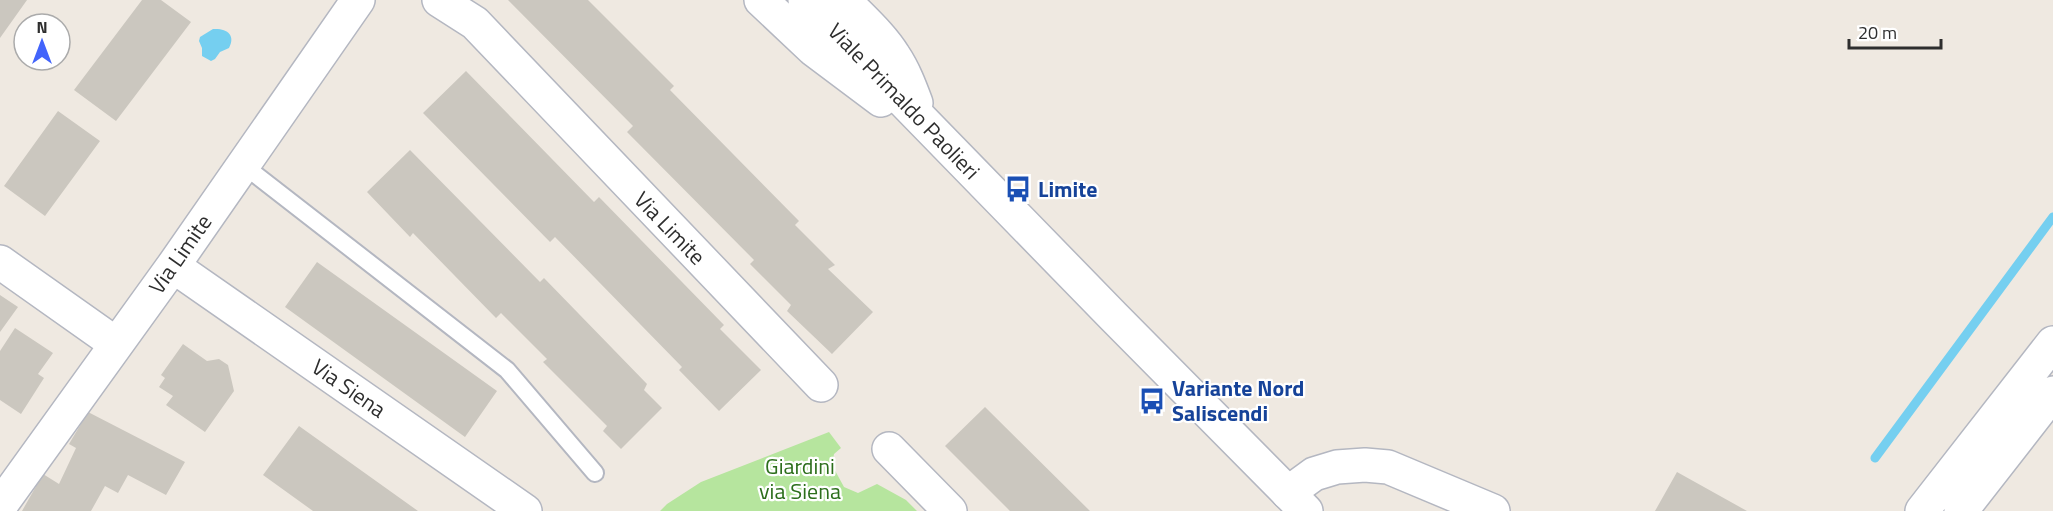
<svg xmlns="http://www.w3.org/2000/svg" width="2053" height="511" viewBox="0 0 2053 511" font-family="'Titillium Web',sans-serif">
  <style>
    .green { fill: #b6e59e }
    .water { fill: #75cff0 }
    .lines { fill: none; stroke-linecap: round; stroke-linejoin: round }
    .stream { stroke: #75cff0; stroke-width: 9 }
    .building { fill: #cbc7bf }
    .lane-casing { stroke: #b4b7c1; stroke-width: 20 }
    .street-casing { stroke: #b4b7c1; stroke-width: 36 }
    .secondary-casing { stroke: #b4b7c1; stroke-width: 36 }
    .lane { stroke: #fff; stroke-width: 16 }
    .street { stroke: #fff; stroke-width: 33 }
    .secondary { stroke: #fff; stroke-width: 33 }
    .labels { text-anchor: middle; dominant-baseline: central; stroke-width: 4.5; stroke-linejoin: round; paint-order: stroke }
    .street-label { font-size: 22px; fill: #2e2e2e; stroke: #fff }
    .transit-label { font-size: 22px; font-weight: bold; fill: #164399; stroke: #fff; text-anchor: start }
    .park-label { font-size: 22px; fill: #2c6e1b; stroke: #fff }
  </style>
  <rect width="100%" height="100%" fill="#efe9e1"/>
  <path class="green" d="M829 432 841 448 834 454 832 465 844 487 858 493 877 484 906 500 917 511H660L667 504 701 482Z"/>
  <path class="water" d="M213 29C227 28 236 35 229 48L220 52 215 59 211 61 202 56V48L199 41 200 37Z"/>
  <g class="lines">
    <path class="stream" d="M1875 458 2053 217"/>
  </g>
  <path class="building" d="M0 0H27L0 38Z
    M142 0H161L191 22 116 121 74 90Z
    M508 0H588L674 86 670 90 799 221 795 225 835 265 828 269 873 312 832 354 787 311 791 305 750 264 754 260 627 132 633 126Z
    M466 71 594 202 599 197 724 325 720 329 761 370 719 411 679 370 682 367 555 237 550 242 423 113Z
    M58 111 100 141 45 216 4 186Z
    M410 150 540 282 544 278 647 384 644 390 662 408 621 449 603 431 607 426 543 362 547 359 501 313 496 318 413 233 410 237 367 192Z
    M317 262 497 391 465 437 285 307Z
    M0 295 18 307 0 332Z
    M15 328 53 353 38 374 44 378 21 414 0 400V351Z
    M183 344 207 361 219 359 228 365 234 391 205 432 166 405 173 396 159 387 165 378 161 375Z
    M985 407 1090 511H1010L945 446Z
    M88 412 185 462 166 495 128 475 118 493 105 486 91 511H22L43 474 59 484 76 448 69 444Z
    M299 426 418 511H313L263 475Z
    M1677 472 1747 511H1655Z"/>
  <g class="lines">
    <g class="lane-casing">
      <path id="lane" d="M242 164 507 370 595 473"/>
    </g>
    <g class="street-casing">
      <path id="street" d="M439 0 475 23 821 385
        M0 262 116 344
        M173 266 525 511
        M889 449 950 511
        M1288 493 1314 474 1337 467 1365 465 1388 467 1493 511
        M0 506 173 266 358 0"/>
    </g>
    <g class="secondary-casing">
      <path id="secondary" d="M761 0 813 49 881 100
        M805 0 1113 316 1306 511
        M844 0C861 18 881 35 894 56 904 71 910 87 916 103
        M1922 511 2053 343
        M1961 511 2053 393"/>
    </g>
    <use href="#lane" class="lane"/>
    <use href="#street" class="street"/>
    <use href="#secondary" class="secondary"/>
  </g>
  <defs>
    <g id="bus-bare" transform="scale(2.07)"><path d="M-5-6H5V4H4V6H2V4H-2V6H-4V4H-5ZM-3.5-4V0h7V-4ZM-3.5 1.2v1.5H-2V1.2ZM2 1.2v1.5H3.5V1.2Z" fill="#1a4fb4" stroke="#fff" stroke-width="2.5" paint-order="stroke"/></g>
  </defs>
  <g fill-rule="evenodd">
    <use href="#bus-bare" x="1018" y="189"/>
    <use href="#bus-bare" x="1152" y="401"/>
  </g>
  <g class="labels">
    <g class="street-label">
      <text transform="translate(904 101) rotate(46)">Viale Primaldo Paolieri</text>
      <text transform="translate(670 228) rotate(46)">Via Limite</text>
      <text transform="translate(180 254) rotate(-55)">Via Limite</text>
      <text transform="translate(349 388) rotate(35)">Via Siena</text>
    </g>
    <g class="transit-label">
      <text x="1038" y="189">Limite</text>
      <text x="1172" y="388">Variante Nord<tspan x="1172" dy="25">Saliscendi</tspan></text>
    </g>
    <g class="park-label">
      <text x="800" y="466">Giardini<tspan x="800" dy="25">via Siena</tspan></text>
    </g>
  </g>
  <g transform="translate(42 42)"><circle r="28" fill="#ffffff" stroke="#ababab" stroke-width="1.5"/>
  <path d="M0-4.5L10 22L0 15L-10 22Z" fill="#4264fb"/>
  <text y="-9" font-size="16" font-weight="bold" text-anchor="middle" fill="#2e2e2e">N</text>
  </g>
  <path d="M1849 39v9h92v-9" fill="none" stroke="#2e2e2e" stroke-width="3"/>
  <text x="1858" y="39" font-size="18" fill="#2e2e2e" stroke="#ffffff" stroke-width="4.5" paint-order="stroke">20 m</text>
</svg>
